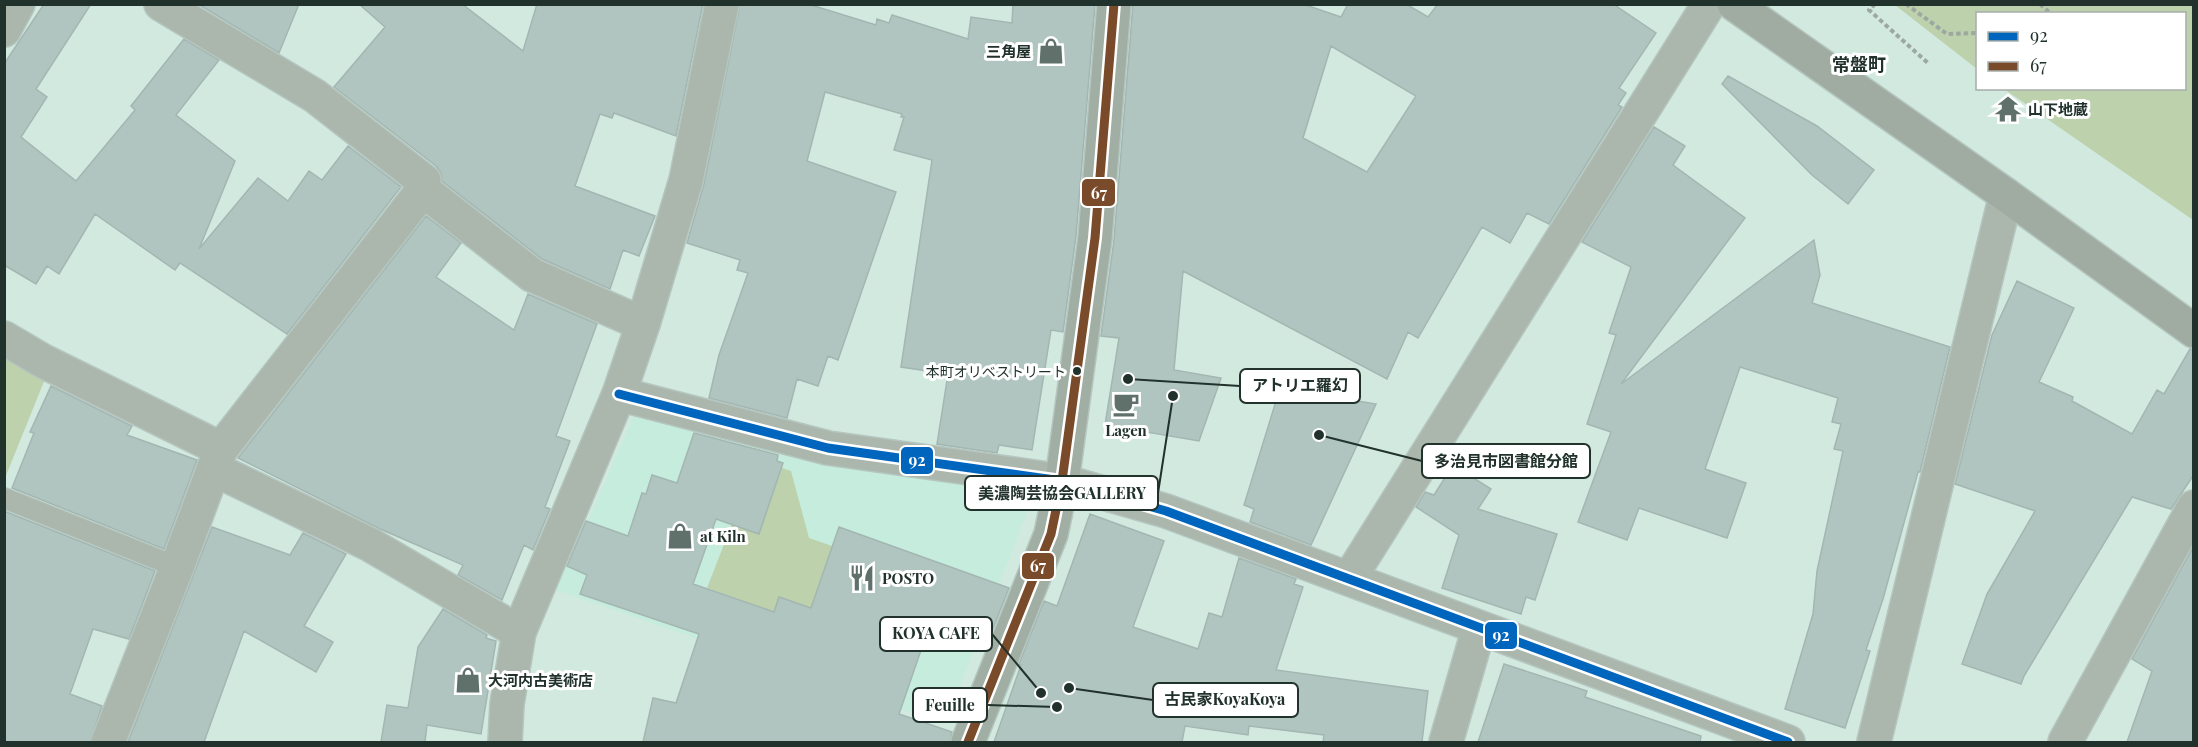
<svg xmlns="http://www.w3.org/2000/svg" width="2198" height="747" viewBox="0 0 2198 747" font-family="'Playfair Display','Noto Sans JP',serif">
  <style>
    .built { fill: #c5ecdd }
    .green { fill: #bdd1ac }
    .building { fill: #b1c5c0; stroke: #a3b6b1; stroke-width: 1.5; fill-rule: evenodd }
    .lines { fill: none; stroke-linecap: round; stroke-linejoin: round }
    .lane-casing { stroke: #b4c6bf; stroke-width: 22 }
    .street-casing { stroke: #b4c6bf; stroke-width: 36 }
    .secondary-casing { stroke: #b4c6bf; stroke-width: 36 }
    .primary-casing { stroke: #b4c6bf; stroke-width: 36 }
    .path { stroke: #9ca8a0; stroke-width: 4; stroke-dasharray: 4.5 3; stroke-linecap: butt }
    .lane { stroke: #abb6ad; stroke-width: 20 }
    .street { stroke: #abb6ad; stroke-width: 33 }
    .secondary { stroke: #a0aca2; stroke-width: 33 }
    .primary { stroke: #a0aea4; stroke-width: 33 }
    .bus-1-casing { stroke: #fff; stroke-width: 14 }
    .bus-2-casing { stroke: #fff; stroke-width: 14 }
    .bus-1 { stroke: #0065bd; stroke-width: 9 }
    .bus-2 { stroke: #7a4b2a; stroke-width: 9 }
    .bus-dot { fill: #21312b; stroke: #fff; stroke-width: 2 }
    .labels { text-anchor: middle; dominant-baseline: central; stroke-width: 6; stroke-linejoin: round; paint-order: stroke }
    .bus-label { font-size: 14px; fill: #21312b; stroke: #fff; text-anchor: end }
    .poi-label { font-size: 15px; font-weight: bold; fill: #21312b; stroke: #fff; text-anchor: start }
    .quarter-label { font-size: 18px; font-weight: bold; fill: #21312b; stroke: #fff }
    .leader { fill: none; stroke: #21312b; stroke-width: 2 }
    .callout-dot { fill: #21312b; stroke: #fff; stroke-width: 2 }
    .callout { fill: #fff; stroke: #21312b; stroke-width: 2 }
    .callout-label { font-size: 16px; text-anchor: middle; font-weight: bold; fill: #21312b }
    .line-badge { stroke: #fff; stroke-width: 2 }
    .badge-label { font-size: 16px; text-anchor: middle; font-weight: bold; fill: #fff }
  </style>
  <rect width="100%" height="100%" fill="#d2e9e0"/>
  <path class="built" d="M635 413 1035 492 945 724 554 589 588 521Z"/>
  <path class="green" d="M1895 5H2193V220L2004 89 2184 88V14H1978L1977 69Z
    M5 355 45 379 5 478Z
    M782 468 791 471 809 538 832 546 811 608 774 612 707 588 732 524 759 533Z"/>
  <path class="building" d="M44 4H91L36 89 47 97 21 137 76 181 135 110 131 106 184 39 219 60 176 115 235 161 199 249 258 178 288 201 309 171 322 180 348 146 401 187 287 334 180 263 175 270 95 214 59 274 47 266 36 284 4 265V64Z
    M198 4H299L279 53Z
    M359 4H462L523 51 537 4H703L676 136 614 113 612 118 600 114 575 186 655 216 639 256 623 250 610 289 542 259 442 181 441 173 436 166 334 87 385 27Z
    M740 4H808L876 25 877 19 889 23 892 15 968 39 971 17 1012 23 1013 4H1095L1076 236 1063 332 1051 330 1032 450 999 445 997 453 937 444 948 374 901 367 932 160 894 150 904 117H901L902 114 825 92 807 161 896 192 838 360 828 356 818 386 797 379 787 418 709 398 719 355 748 273 737 270 740 260 687 243 704 184Z
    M1133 4H1303L1341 17 1348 4H1406L1428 17 1438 4H1613L1656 33 1619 88 1626 93 1618 105 1622 107 1549 224 1527 213 1510 243 1482 227 1418 338 1408 332 1387 379 1183 271 1174 370 1221 378 1199 441 1105 425 1119 338 1101 336 1114 240ZM1331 46 1416 96 1367 172 1303 138Z
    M1728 76 1817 126 1874 170 1848 204 1812 175 1722 84Z
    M1654 127 1685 146 1673 165 1745 218 1621 384 1814 240 1820 275 1812 303 1950 347 1920 472H1918L1883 599 1866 650 1870 651 1845 728 1785 709 1813 614 1817 571 1843 451 1834 449 1841 424 1832 422 1838 398 1740 367 1705 469 1746 483 1727 538 1639 508 1627 540 1578 522 1611 432 1587 424 1616 335 1609 333 1631 267 1582 242Z
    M426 216 461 243 436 277 514 330 528 294 597 324 556 436 570 441 545 507 550 509 533 550 524 545 502 600 458 575 463 565 378 528 238 458Z
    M2017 281 2074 308 2039 382 2073 397 2072 401 2132 434 2157 390 2164 394 2190 349 2193 350V476L2171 509 2132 497 2024 676 2021 684 1962 664 1987 594 2035 511 1955 484 1992 335Z
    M51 386 132 426 127 435 197 460 164 549 12 488 34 433 30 432Z
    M1280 388 1376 404 1311 545 1250 522 1254 509 1244 505Z
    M694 433 778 455 777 461 783 463 759 534 716 519 693 584 774 612 779 597 811 608 839 527 1009 588 984 651 928 630 899 714 952 732 950 742H643L653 698 676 703 699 634 580 594 587 575 567 566 586 521 628 536 642 493 646 494 652 475 677 483Z
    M1453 465 1491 489 1478 509 1557 534 1535 600 1526 597 1521 614 1442 588 1459 535 1416 507 1425 492 1434 495Z
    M4 511 155 571 129 639 93 629 70 694 102 706 90 742H4Z
    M1090 514 1164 541 1133 627 1198 649 1209 613 1222 617 1239 558 1296 579 1294 584 1303 587 1276 670 1428 691 1422 742H1323L1324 735 1249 726 1248 735 1185 726 1182 742H994L1021 665 1019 664 1044 601 1057 606Z
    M212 527 290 555 303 533 346 554 304 626 333 642 316 672 244 631 204 742H128Z
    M2193 547V742H2127L2152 671 2132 659Z
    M443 609 487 635 486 638 496 641 481 734 427 725 425 742H381L387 705 408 708 418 647Z
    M1504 664 1587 691 1585 697 1701 736 1700 742H1478Z"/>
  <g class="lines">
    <g class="lane-casing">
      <path id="lane" d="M4 498 177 567"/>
    </g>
    <g class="street-casing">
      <path id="street" d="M4 30 18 4
        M423 190 532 275 643 324
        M4 338 43 361 221 449
        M619 394 828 448 1062 481 1166 511 1788 742
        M214 469 369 544 519 632
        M1349 579 1709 4
        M108 742 177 567 221 449 423 190 424 181 315 96 161 4
        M505 742 507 704 519 632 619 394 643 324 686 180 722 4
        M1446 742 1479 628
        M1874 742 2006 195
        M2065 742 2194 507"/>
    </g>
    <g class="secondary-casing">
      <path id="secondary" d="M1734 4 2006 195 2194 331"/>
    </g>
    <g class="primary-casing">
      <path id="primary" d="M968 742 1051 534 1062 481 1095 238 1114 4"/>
    </g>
    <path class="path" d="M1875 4 1869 10 1929 64
      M1906 4 1947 34 1978 33
      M2040 4 2051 14"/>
    <use href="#lane" class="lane"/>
    <use href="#street" class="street"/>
    <use href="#secondary" class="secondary"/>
    <use href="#primary" class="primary"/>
    <g class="bus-1-casing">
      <path id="bus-1" d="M619 394 828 448 1062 481 1166 511 1788 742"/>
    </g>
    <g class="bus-2-casing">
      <path id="bus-2" d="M968 742 1051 534 1062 481 1095 238 1114 4"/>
    </g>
    <use href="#bus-1" class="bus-1"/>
    <use href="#bus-2" class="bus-2"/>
  </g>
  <defs>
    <g id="shop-bare" transform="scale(2.07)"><path d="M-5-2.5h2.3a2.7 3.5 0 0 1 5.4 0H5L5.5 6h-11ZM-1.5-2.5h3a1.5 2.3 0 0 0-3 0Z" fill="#5f716a" stroke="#fff" stroke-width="2.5" paint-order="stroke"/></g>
    <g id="temple-bare" transform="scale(2.07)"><path d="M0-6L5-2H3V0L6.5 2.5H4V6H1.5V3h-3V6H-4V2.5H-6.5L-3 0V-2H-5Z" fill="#5f716a" stroke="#fff" stroke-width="2.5" paint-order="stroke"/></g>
    <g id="cafe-bare" transform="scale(2.07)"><path d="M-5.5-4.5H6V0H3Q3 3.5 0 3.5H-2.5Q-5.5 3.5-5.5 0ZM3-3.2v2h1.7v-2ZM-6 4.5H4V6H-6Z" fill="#5f716a" stroke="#fff" stroke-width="2.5" paint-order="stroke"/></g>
    <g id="restaurant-bare" transform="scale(2.07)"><path d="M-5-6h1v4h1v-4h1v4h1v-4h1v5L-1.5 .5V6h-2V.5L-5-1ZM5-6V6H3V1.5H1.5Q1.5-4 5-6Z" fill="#5f716a" stroke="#fff" stroke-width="2.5" paint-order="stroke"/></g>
  </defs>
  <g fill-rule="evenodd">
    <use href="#shop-bare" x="1051" y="51"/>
    <use href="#temple-bare" x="2008" y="109"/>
    <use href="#cafe-bare" x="1126" y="404"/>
    <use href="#shop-bare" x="680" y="536"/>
    <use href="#restaurant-bare" x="862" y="578"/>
    <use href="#shop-bare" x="468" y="680"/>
  </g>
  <circle class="bus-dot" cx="1077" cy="371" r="5"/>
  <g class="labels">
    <g class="bus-label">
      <text x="1066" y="371">本町オリベストリート</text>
    </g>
    <g class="poi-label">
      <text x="1031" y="51" text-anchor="end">三角屋</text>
      <text x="2028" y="109">山下地蔵</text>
      <text x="1126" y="430" text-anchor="middle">Lagen</text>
      <text x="700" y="536">at Kiln</text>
      <text x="882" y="578">POSTO</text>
      <text x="488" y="680">大河内古美術店</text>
    </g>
    <g class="quarter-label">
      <text x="1859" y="64">常盤町</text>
    </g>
  </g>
  <path class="leader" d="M1128 379L1240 386M1319 435L1422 461M1173 396L1158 493M1041 693L992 634M1069 688L1153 700M1057 707L987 705"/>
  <g class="callout-dot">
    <circle cx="1128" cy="379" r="6"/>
    <circle cx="1319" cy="435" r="6"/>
    <circle cx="1173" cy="396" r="6"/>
    <circle cx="1041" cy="693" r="6"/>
    <circle cx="1069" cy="688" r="6"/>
    <circle cx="1057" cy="707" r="6"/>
  </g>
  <g class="callout">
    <rect x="1240" y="369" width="120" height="34" rx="6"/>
    <rect x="1422" y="444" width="168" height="34" rx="6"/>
    <rect x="965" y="476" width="193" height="34" rx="6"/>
    <rect x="880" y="617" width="112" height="34" rx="6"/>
    <rect x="1153" y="683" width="145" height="34" rx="6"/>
    <rect x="913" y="688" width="74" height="34" rx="6"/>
  </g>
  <g class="callout-label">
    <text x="1300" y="391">アトリエ羅幻</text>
    <text x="1506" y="467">多治見市図書館分館</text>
    <text x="1062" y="499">美濃陶芸協会GALLERY</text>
    <text x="936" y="639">KOYA CAFE</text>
    <text x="1225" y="705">古民家KoyaKoya</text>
    <text x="950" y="711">Feuille</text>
  </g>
  <g class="line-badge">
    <rect x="1081" y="178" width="35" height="29" rx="6" fill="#7a4b2a"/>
    <rect x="900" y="446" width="34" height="29" rx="6" fill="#0065bd"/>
    <rect x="1021" y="552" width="34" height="28" rx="6" fill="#7a4b2a"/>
    <rect x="1484" y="621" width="34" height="29" rx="6" fill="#0065bd"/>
  </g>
  <g class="badge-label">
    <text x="1099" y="199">67</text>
    <text x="917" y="466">92</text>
    <text x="1038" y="572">67</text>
    <text x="1501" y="641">92</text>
  </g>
  <rect width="2198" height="747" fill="none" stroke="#21312b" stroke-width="12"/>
  <rect x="1976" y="12" width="210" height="78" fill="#ffffff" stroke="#a6adaa" stroke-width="1.5"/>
  <rect x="1988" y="32" width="30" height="9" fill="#0065bd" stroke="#a6adaa" stroke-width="1.5"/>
  <text x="2030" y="42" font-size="18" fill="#21312b">92</text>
  <rect x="1988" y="62" width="30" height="9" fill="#7a4b2a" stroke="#a6adaa" stroke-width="1.5"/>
  <text x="2030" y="72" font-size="18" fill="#21312b">67</text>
</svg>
